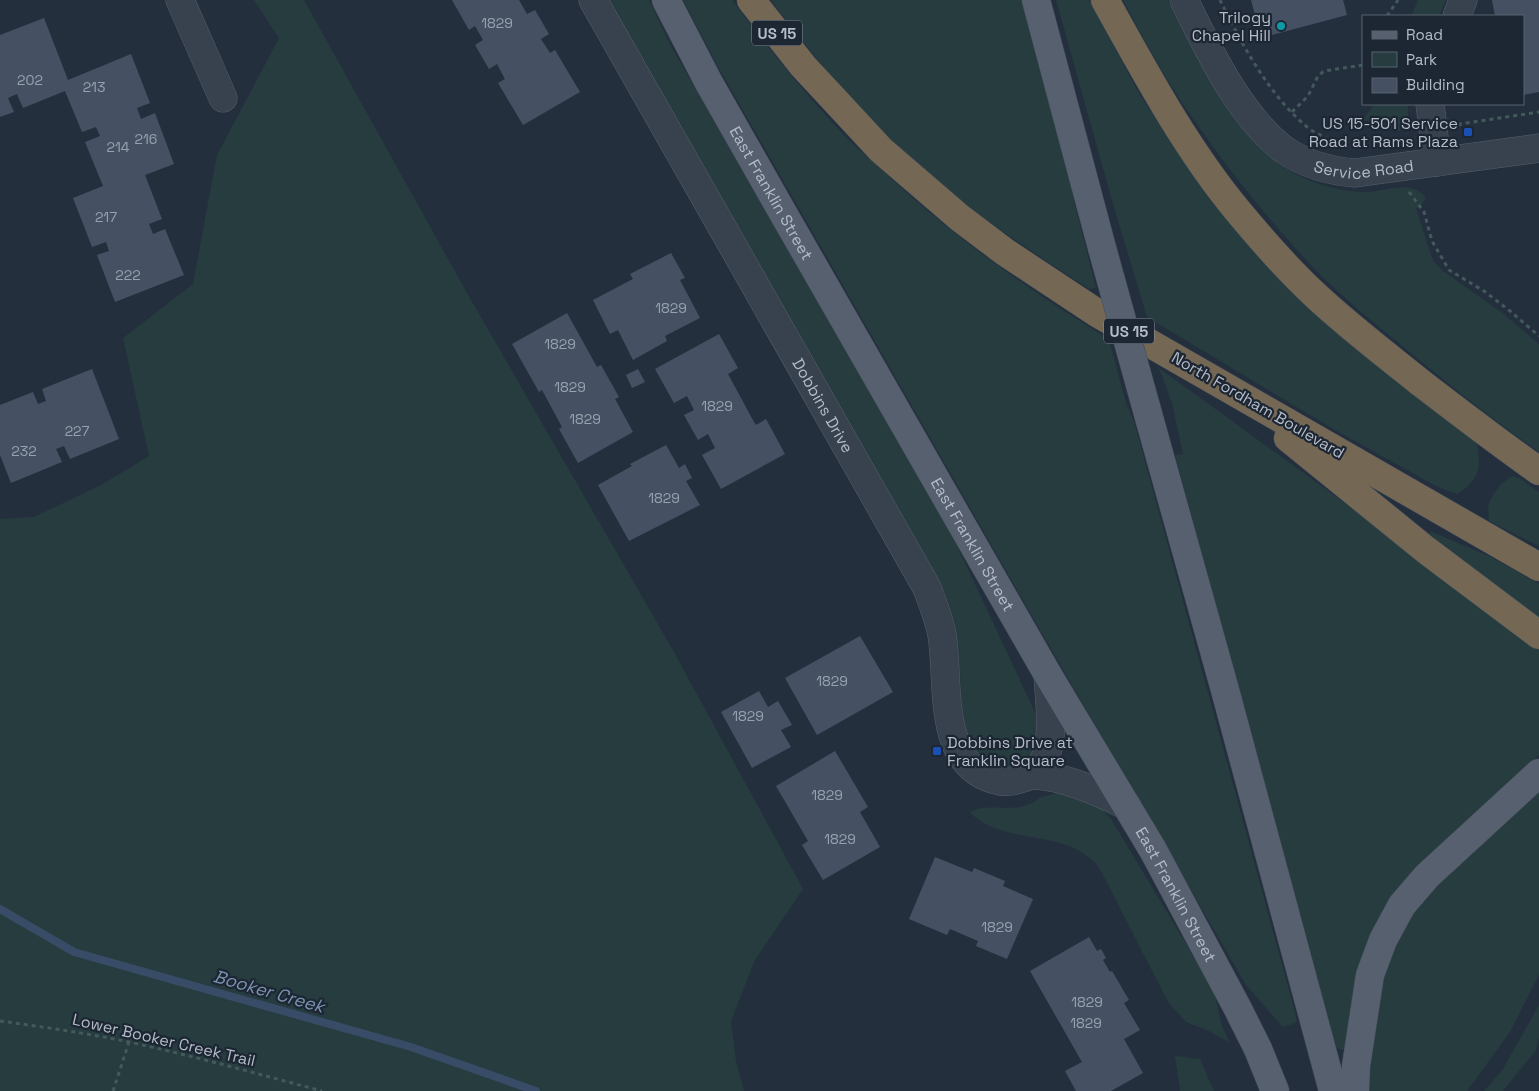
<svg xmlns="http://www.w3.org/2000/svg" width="1539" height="1091" viewBox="0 0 1539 1091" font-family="'Space Grotesk',sans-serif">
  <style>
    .green { fill: #263c3f }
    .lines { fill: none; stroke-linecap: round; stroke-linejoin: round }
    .stream { stroke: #394c67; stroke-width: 8 }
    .building { fill: #455162 }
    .minor-casing { stroke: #565f6c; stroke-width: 29 }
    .major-casing { stroke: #414a57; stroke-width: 29 }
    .highway-casing { stroke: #434c59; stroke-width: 29 }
    .path { stroke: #44595c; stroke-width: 3; stroke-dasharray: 4 4; stroke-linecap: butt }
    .minor { stroke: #38414e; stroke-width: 28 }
    .major { stroke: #56606e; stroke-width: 28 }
    .highway { stroke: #746855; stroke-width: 28 }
    .major-bridge-casing { stroke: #414a57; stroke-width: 29; stroke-linecap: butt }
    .major-bridge { stroke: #56606e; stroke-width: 28 }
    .culture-dot { fill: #0f9aa8; stroke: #1d2633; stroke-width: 2 }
    .transit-dot { fill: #1a4fb4; stroke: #1d2633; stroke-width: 2 }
    .labels { text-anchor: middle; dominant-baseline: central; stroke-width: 4.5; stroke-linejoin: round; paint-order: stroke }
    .number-label { font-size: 14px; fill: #98a1af }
    .shield { fill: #1d2633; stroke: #878f9c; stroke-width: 1 }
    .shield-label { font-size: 15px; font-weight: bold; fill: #b4bcc9 }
    .poi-label { font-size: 16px; fill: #b4bcc9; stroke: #1d2633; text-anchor: end }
    .street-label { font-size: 16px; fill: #b4bcc9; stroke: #1d2633 }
    .water-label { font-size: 18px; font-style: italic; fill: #7c92b1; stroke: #1d2633 }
  </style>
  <rect width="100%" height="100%" fill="#242f3e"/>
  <path class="green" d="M254 0H304L467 293 674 652 803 889 755 960 731 1021 736 1061 744 1091H0V519L34 517 101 485 149 456 123 338 193 284 217 155 279 38Z
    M605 0H649L671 46 952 535 1040 723 1033 756C1023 765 1015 769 1002 768 959 764 962 703 960 672 958 659 956 646 955 634Z
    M683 0H732C766 45 802 90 840 131 853 145 868 157 882 170 951 235 1028 290 1109 339L1126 403 1134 421 1295 1012 1297 1022 1295 1023 1283 1027 1281 1025 1246 985 1040 630 717 65Z
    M771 0H1026L1070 174 1074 201 1096 288 1089 289C1042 258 993 227 949 191 882 137 822 69 771 0Z
    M1056 0H1089L1136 88 1172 145 1199 184 1248 243 1354 346 1477 443C1481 467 1480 481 1457 494L1438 487 1335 430 1147 317 1115 211Z
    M1123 0H1168C1176 19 1186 36 1196 54 1222 103 1253 157 1306 179 1325 187 1346 192 1365 192 1386 192 1411 178 1426 198L1420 207 1416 208 1429 249 1434 262 1443 271 1501 312 1539 344V452C1489 417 1442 379 1395 340 1366 316 1334 290 1308 262 1258 208 1213 150 1173 89 1155 60 1139 30 1123 0Z
    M1418 0H1446L1439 16H1411Z
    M1375 104H1408V121L1399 131 1379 126 1363 119Z
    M1159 368 1539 644V755L1430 856 1347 1044 1343 1050 1337 1048 1332 1036 1175 455 1183 454 1172 403Z
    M1513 476 1521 479 1539 492V546L1489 521C1489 516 1487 509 1489 504 1492 494 1503 480 1513 476Z
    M1430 531 1491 557 1539 584V623L1521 611 1430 534Z
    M1539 789V975L1510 1032 1467 1091H1367L1368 1056 1382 967 1409 911Z
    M1057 793 1068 794 1099 806 1111 819 1214 990 1221 1023 1229 1042 1209 1031 1186 1022 1168 1002 1101 871C1098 867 1095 862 1091 859 1059 830 999 844 970 812 987 803 1006 811 1024 806 1031 804 1036 800 1042 797 1047 795 1052 794 1057 793Z
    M1539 1005V1038L1536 1050 1503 1091H1484L1503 1069Z
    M1175 1056 1200 1059 1214 1091H1180Z"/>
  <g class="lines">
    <path class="stream" d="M0 909 74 952 411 1047 536 1091"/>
  </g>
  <path class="building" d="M452 0H519L527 14 535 10 549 34 541 39 550 53 555 50 580 92 523 125 498 83 505 79 497 64 489 69 475 45 483 40 475 26 469 30Z
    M1251 0H1343L1347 15 1261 38Z
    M1492 0H1539V92L1523 95V16H1495Z
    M44 18 68 80 131 54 150 103 137 108 141 119 155 113 174 164 145 175 162 219 149 224 153 234 165 229 184 275 115 302 97 255 109 251 106 242 92 247 73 198 103 186 85 142 100 136 96 127 82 132 65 91 23 108 17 94 8 98 14 112 0 117V35Z
    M671 253 685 278 680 280 700 318 665 336 667 341 633 360 618 330 610 334 593 300 633 279 630 274Z
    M567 313 597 367 601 365 619 397 615 399 633 432 578 463 559 429 562 427 542 390 539 392 512 344Z
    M719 334 738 368 728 374 754 422 756 425 766 419 785 454 721 489 702 455 715 448 708 434 698 440 684 415 694 410 687 396 674 403 655 369Z
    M92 369 119 439 70 459 64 446 56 449 62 462 11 483 0 455V405L33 392 38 404 46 401 42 389Z
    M638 369 645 382 632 388 626 375Z
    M666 445 679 468 685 464 692 478 686 481 700 505 629 541 598 485 632 466 630 464Z
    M860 636 893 692 817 735 785 678Z
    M759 691 768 707 778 701 792 725 781 730 791 747 752 768 721 712Z
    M835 751 868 807 860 812 880 847 823 880 802 845 808 841 776 786Z
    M935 857 972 872 974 868 1005 881 1003 886 1033 899 1007 959 976 946 978 941 950 929 947 935 909 919Z
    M1089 937 1097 951 1101 949 1106 958 1103 960 1110 972 1112 971 1129 1000 1124 1003 1140 1030 1124 1039 1143 1073 1111 1091H1076L1065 1071 1082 1062 1030 971Z"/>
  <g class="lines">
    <g class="minor-casing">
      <g id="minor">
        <path d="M180 0 223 98"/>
        <path id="s1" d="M593 0 927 588C933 604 939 619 942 635 950 684 935 768 1000 781 1014 784 1025 775 1037 775 1068 778 1100 792 1127 806"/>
        <path id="s2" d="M1184 0C1208 49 1241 119 1286 151 1307 165 1330 171 1355 173L1539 148"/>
        <path d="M1457 16 1463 0"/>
        <path d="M1430 104 1437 162"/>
        <path d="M1036 775C1039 769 1043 764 1045 758 1055 733 1049 701 1048 675"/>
      </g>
    </g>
    <g class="major-casing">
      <g id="major">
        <path id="s3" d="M666 0 709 83 783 213 1048 675 1153 850 1238 1009 1258 1049 1275 1091"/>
        <path d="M1036 0 1102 248"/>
        <path d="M1150 421 1225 690 1333 1091"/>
        <path d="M1355 1091 1356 1066 1370 975 1383 940 1402 905 1427 876 1539 773"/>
      </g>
    </g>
    <g class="highway-casing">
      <path id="highway" d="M751 0 803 66 881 150 960 218 1005 252 1097 313 1539 567
        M1105 0C1145 72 1185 147 1237 210 1261 239 1286 268 1314 294 1348 326 1385 354 1421 383 1460 413 1499 443 1539 471
        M1288 438 1426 550 1539 635"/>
    </g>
    <path class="path" d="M1220 0C1241 43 1269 95 1306 126 1311 131 1319 134 1326 138
      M1387 16 1398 0
      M1292 112 1308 96 1318 76 1324 71 1363 65
      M1459 126 1460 124 1539 112
      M1409 192 1424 212 1432 241 1449 270 1484 291 1510 311 1539 336
      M0 1021C43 1027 86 1033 129 1042 194 1056 258 1074 322 1091
      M113 1091 129 1042"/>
    <use href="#minor" class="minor"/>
    <use href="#major" class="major"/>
    <use href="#highway" class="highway"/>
    <g class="major-bridge-casing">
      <path id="major-bridge" d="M1102 248 1150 421"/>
    </g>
    <use href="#major-bridge" class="major-bridge"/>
  </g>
  <circle class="culture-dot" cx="1281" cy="26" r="5"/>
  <g class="transit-dot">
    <rect x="1463" y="127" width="10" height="10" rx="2.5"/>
    <rect x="932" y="746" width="10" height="10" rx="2.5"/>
  </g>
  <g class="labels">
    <g class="number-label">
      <text x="497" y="23">1829</text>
      <text x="30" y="80">202</text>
      <text x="94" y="87">213</text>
      <text x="146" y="139">216</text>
      <text x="118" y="147">214</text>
      <text x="106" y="217">217</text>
      <text x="128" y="275">222</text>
      <text x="671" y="308">1829</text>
      <text x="560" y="344">1829</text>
      <text x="570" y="387">1829</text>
      <text x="717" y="406">1829</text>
      <text x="585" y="419">1829</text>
      <text x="77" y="431">227</text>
      <text x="24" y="451">232</text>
      <text x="664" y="498">1829</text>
      <text x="832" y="681">1829</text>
      <text x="748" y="716">1829</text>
      <text x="827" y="795">1829</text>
      <text x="840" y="839">1829</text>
      <text x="997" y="927">1829</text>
      <text x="1087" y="1002">1829</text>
      <text x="1086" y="1023">1829</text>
    </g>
    <g class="shield">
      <rect x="752" y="20.5" width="50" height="25" rx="4"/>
      <rect x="1104" y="318.5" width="50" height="25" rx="4"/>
    </g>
    <g class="shield-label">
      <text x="777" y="33">US 15</text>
      <text x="1129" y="331">US 15</text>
    </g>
    <g class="poi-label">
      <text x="1271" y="17">Trilogy<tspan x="1271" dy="18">Chapel Hill</tspan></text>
      <text x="1458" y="123">US 15-501 Service<tspan x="1458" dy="18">Road at Rams Plaza</tspan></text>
      <text x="947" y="742" text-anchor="start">Dobbins Drive at<tspan x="947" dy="18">Franklin Square</tspan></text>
    </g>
    <g class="street-label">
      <text stroke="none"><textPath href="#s2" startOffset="266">Service Road</textPath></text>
      <text stroke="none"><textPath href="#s3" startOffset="220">East Franklin Street</textPath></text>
      <text transform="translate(1258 405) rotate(30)">North Fordham Boulevard</text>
      <text stroke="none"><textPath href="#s1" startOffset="466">Dobbins Drive</textPath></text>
      <text stroke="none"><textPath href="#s3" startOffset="625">East Franklin Street</textPath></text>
      <text stroke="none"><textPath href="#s3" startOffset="1030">East Franklin Street</textPath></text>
      <text transform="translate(164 1040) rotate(13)">Lower Booker Creek Trail</text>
    </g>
    <g class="water-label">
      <text transform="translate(269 991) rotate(16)">Booker Creek</text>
    </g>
  </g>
  <rect x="1362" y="15" width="162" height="90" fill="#1d2633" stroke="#59626f"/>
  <rect x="1372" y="31" width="25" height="8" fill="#56606e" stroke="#59626f"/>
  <text x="1406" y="40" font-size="15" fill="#b4bcc9">Road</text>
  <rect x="1372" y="52" width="25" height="15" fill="#263c3f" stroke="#59626f"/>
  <text x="1406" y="65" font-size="15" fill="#b4bcc9">Park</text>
  <rect x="1372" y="78" width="25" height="15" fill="#455162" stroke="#59626f"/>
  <text x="1406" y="90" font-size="15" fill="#b4bcc9">Building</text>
</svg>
